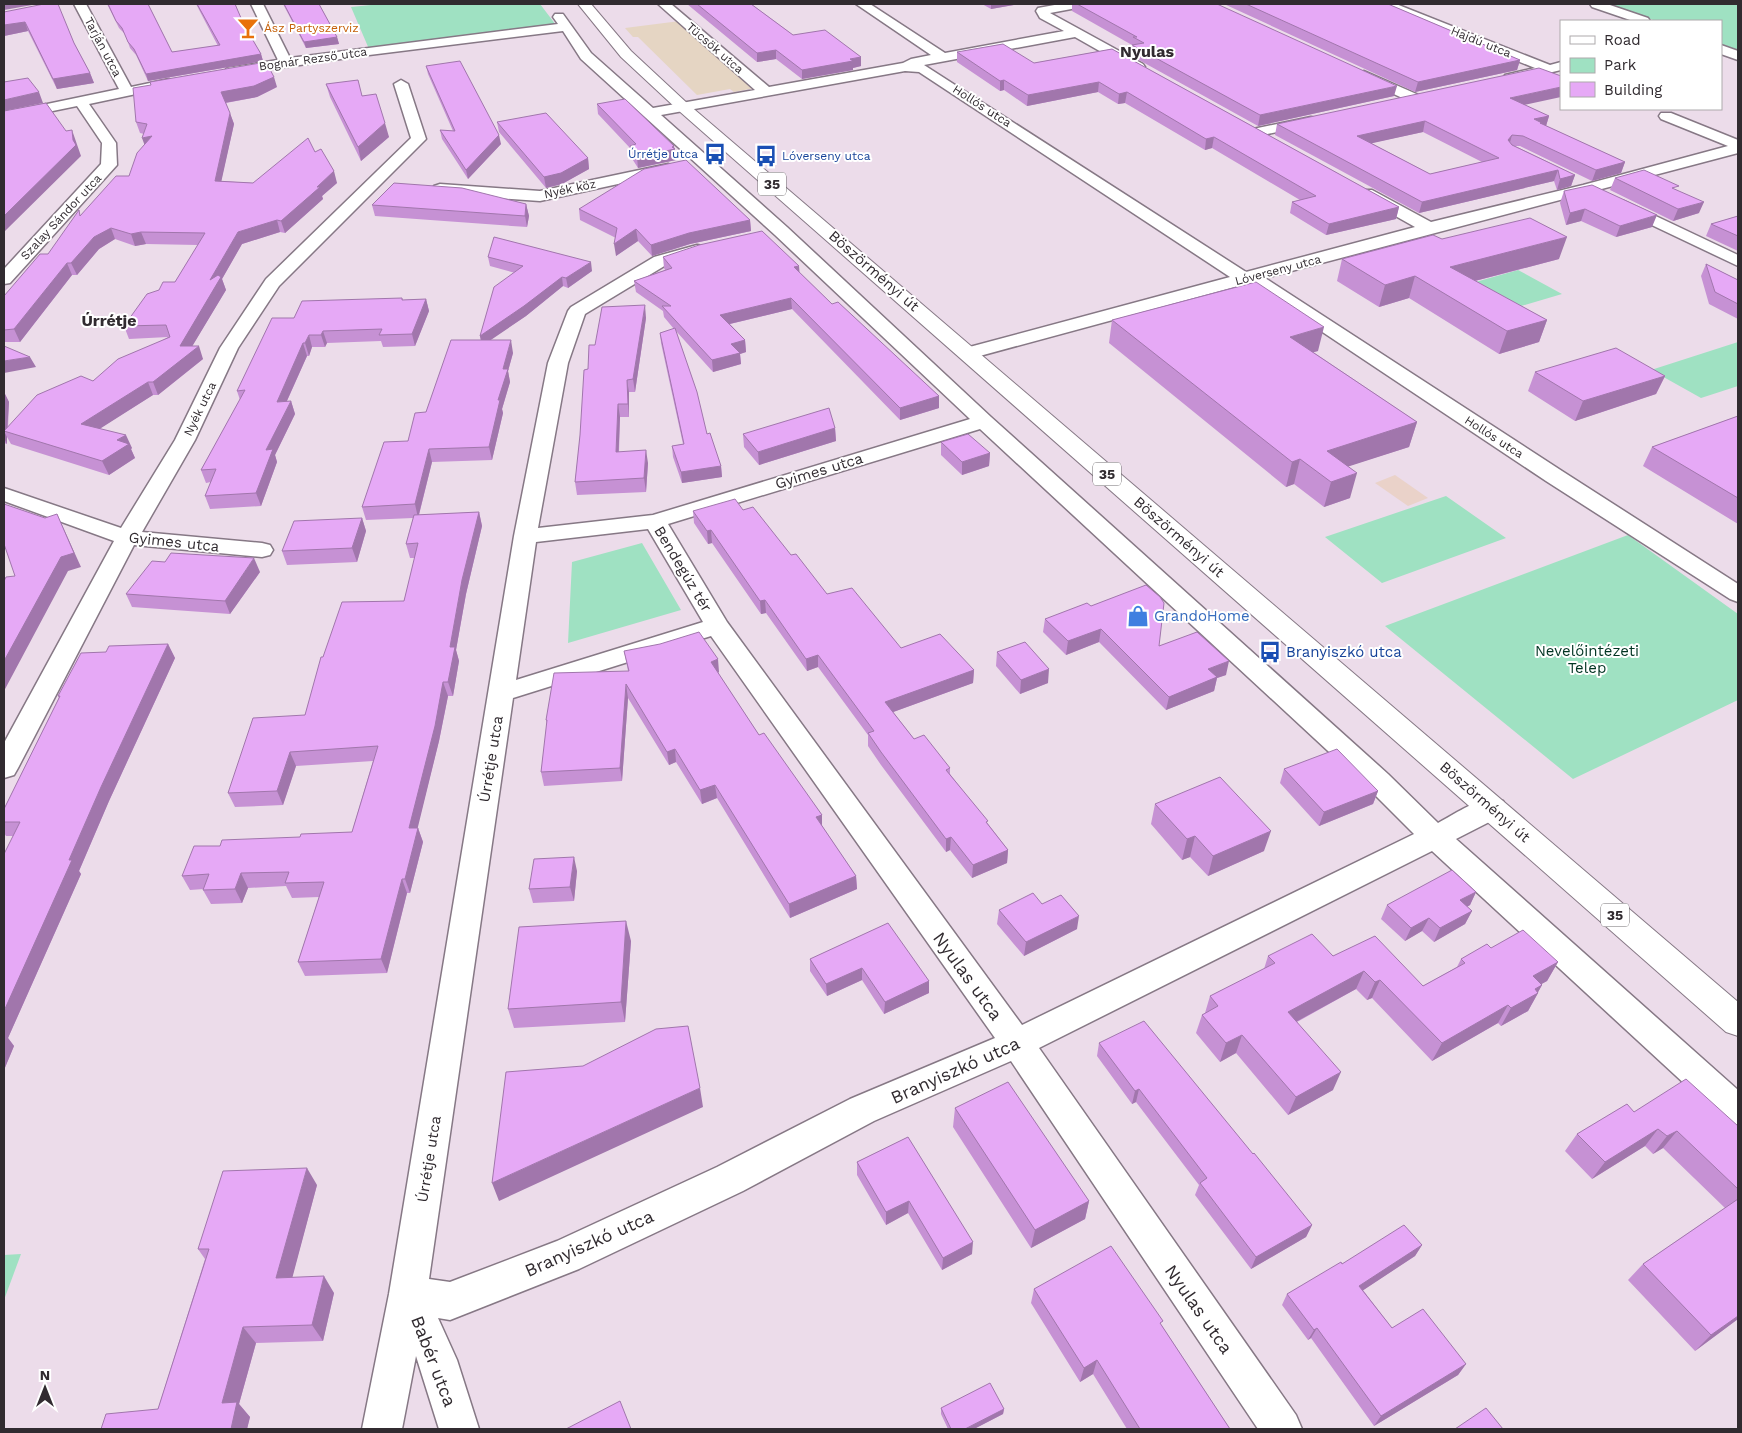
<svg xmlns="http://www.w3.org/2000/svg" width="1742" height="1433" viewBox="0 0 1742 1433" font-family="'Work Sans',sans-serif">
  <style>
    .commercial { fill: #e5d5c3 }
    .industrial { fill: #ead2c9 }
    .green { fill: #9fe1c2 }
    .lines { fill: none; stroke-linecap: round; stroke-linejoin: round }
    .street-casing { stroke: #867885; stroke-width: 3 }
    .primary-casing { stroke: #867885; stroke-width: 2 }
    .street { fill: #fff; fill-rule: evenodd }
    .primary { fill: #fff; fill-rule: evenodd }
    .wall { fill: #c691d4; fill-rule: evenodd }
    .shaded-wall { fill: #a176ac }
    .building { fill: #e6a9f6; stroke: #a176ac; fill-rule: evenodd }
    .labels { text-anchor: middle; dominant-baseline: central; stroke-width: 4; stroke-linejoin: round; paint-order: stroke }
    .far-food-label { font-size: 12px; fill: #c56008; stroke: #fff; text-anchor: start }
    .far-street-label { font-size: 12px; fill: #312b30; stroke: #fff }
    .far-transit-label { font-size: 12px; fill: #164399; stroke: #fff; text-anchor: end }
    .shield { fill: #fff; stroke: #6f6b6e; stroke-width: 1 }
    .shield-label { font-size: 14px; font-weight: bold; fill: #312b30 }
    .street-label { font-size: 15px; fill: #312b30; stroke: #fff }
    .shop-label { font-size: 15px; fill: #366cbe; stroke: #fff; text-anchor: start }
    .park-label { font-size: 15px; fill: #003422; stroke: #fff }
    .transit-label { font-size: 15px; fill: #164399; stroke: #fff; text-anchor: start }
    .far-district-label { font-size: 16px; font-weight: bold; fill: #312b30; stroke: #fff }
    .near-street-label { font-size: 18px; fill: #312b30; stroke: #fff }
  </style>
  <rect width="100%" height="100%" fill="#ecdcea"/>
  <path class="commercial" d="M680 21 755 88 734 92 730 89 697 95 638 37H633L625 28Z"/>
  <path class="industrial" d="M1395 475 1428 498 1408 506 1375 483Z"/>
  <path class="green" d="M381 4H540L556 25 369 49 351 7Z
    M1607 4H1738V50L1721 44V21H1656Z
    M1518 270 1562 294 1494 314 1451 289Z
    M1738 342V386L1701 398 1651 370Z
    M1446 496 1506 538 1382 583 1325 537Z
    M1628 535 1738 614V700L1573 779 1385 626Z
    M642 543 681 610 568 643 572 562Z
    M21 1254 4 1300V1255Z"/>
  <g class="lines">
    <g class="street-casing">
      <path id="street" d="M74 4H86L131 87 169 79 176 83 169 87 89 104 116 143 117 165 10 283 4 284V269L101 164 102 143 77 106 4 121V113L119 89Z
        M251 4H263L290 58 558 24 553 17 555 14H563L591 53 653 108 755 90 658 4H671L769 87 903 63 911 59 931 55 856 4H870L945 53 1064 31 1040 18 1036 11 1038 8 1060 4H1084L1082 7 1050 13 1143 64 1145 67 1143 70H1133L1075 37 924 65 1246 272 1415 227 1360 196 1358 193 1360 190H1372L1431 222 1583 185 1728 146 1661 119 1659 116 1661 113H1671L1738 140V153L1265 278 1562 471 1738 584V602L1730 599 1546 481 1249 283 976 357 969 359 962 357 959 353 962 349 1230 277 919 72 905 71 661 115 787 227 991 417 1388 774 1438 823C1457 813 1482 794 1503 801L1507 808 1503 815 1456 839 1738 1090V1126L1726 1122 1432 851 1039 1048 1296 1415 1302 1429H1258L1011 1061 874 1121 743 1191 579 1269 450 1320 438 1318 457 1360 479 1429H439L416 1356 402 1429H362L389 1294 514 536 548 363 568 311 571 307 654 257 697 245 703 246 706 250 703 254 666 265 585 314 568 363 538 528 653 515 970 419 775 235 581 59 563 31 361 56 232 75 227 74 225 71 227 68 278 60ZM980 429 1368 788 1414 834 1022 1025 727 622 668 524ZM648 529 703 622 516 680 536 542ZM711 636 995 1038 850 1099 717 1167 557 1241 450 1282 429 1279 513 698Z
        M1380 4H1396L1550 65 1561 62V70L1510 82 1505 81 1503 78 1505 75 1535 68 1382 7Z
        M1590 4H1607L1648 18 1650 21H1633L1592 7Z
        M1721 45 1738 51V60L1721 54Z
        M1364 71 1421 96 1423 99 1416 103 1411 102 1359 78 1357 75Z
        M401 80 408 84 426 139 279 286 238 348 195 440 142 532 262 543 270 545 273 550 270 555 262 557 134 545 18 768 14 775 4 778V743L114 541 4 501V488L121 528 175 440 220 348 266 279 411 138 394 84Z
        M1311 117 1316 118 1318 121 1316 124 1258 136 1253 135 1251 132 1253 129Z
        M668 164 673 166 676 169 673 172 540 201 440 194 434 192 432 189 434 186 440 184 540 191Z
        M1624 201 1738 255V266L1618 209 1616 206 1618 203Z"/>
    </g>
    <g class="primary-casing">
      <path id="primary" d="M578 4H591L631 51 688 104 1738 1002V1036L1726 1032 678 110 621 57Z"/>
    </g>
    <use href="#street" class="street"/>
    <use href="#primary" class="primary"/>
  </g>
  <path class="wall" d="M107 4H148L172 52 218 46 196 4H235L244 25 261 54 263 61 148 81 136 55 130 48 125 34 119 28Z
    M283 4H319L337 37 339 44 306 48Z
    M687 4H751L793 35 861 57V66L853 68V70L802 79 776 59 757 62Z
    M982 4H1020L991 9Z
    M1072 4H1217L1394 96 1258 126 1130 55 1132 45 1072 11Z
    M1224 4H1388L1520 60 1517 70 1415 92Z
    M4 12 74 43 90 73 94 83 57 89 28 31 4 36Z
    M1112 49 1399 207 1396 219 1326 235 1290 213 1292 202 1300 200 1212 148 1205 150 1125 103 1118 104 1098 92 1027 106 1004 90 1000 91 957 62V52L1034 63Z
    M426 66 501 144 468 179 442 139 440 130 453 131 428 74Z
    M326 84 362 96 389 137 361 161 330 97Z
    M277 87 257 97 226 103 234 124 221 181 253 183 315 152 337 183 322 196 323 199 285 233 280 232 242 244 222 279 226 290 192 346 203 359 158 395H153L100 428 132 448 131 449 135 458 109 475 11 444 7 437V444L4 443V392L9 402 8 428 93 381 168 337 129 339 124 326 159 290 175 282 198 245 146 244 135 246 115 239 99 249 77 275H72L20 342H4V296L48 254 81 215 129 176 145 145 144 134 140 133 136 122Z
    M597 104 674 149 676 160 638 168 631 157 630 148 598 114Z
    M1524 105 1549 116 1546 126 1625 162 1621 173 1592 181 1520 146H1515L1575 175 1571 186 1557 190 1554 181 1419 213 1275 135 1277 124ZM1423 132 1482 162 1430 174 1371 143Z
    M497 122 588 158 589 169 562 184 546 188 499 132Z
    M1615 178 1677 190 1699 213 1673 221 1610 190Z
    M1564 191 1652 227 1616 237 1581 221 1566 225 1560 203Z
    M526 204 529 216 527 227 375 216 372 205Z
    M579 209 750 220 751 231 690 244 652 256 638 241 616 256V238L580 220Z
    M1738 216V251L1706 236 1711 224Z
    M1442 239 1559 259 1475 281 1547 320 1539 342 1499 354 1409 298 1379 307 1337 281 1342 259Z
    M488 257 592 271 568 288 563 286 526 316 489 340 513 353 508 371 510 382 502 409 503 413 492 460 432 462 419 515 479 512 482 526 466 594 456 650 459 661 453 696H448L439 741 417 828H418L423 842 410 893H407L387 973 305 976 298 962 319 897 292 898 286 886 248 888 242 903 211 904 203 890 204 889 190 890 182 876 220 846 352 832 373 761 296 766 283 805 235 807 228 793 305 715 323 657 404 601 415 558H410L406 544 413 518 366 520 362 507 408 441 426 412 481 340 480 336 515 273 490 266Z
    M663 257 799 266V272L832 304 939 396V408L900 420 792 309 730 324 745 340 746 352 740 354 741 364 713 372 676 331 707 434 721 466 722 477 682 483 673 457 672 446 683 444 661 343 660 333 674 329 664 317 663 311 636 292 634 281 665 270 664 268Z
    M1706 264 1738 280V319L1709 304 1701 276Z
    M402 298 403 300 426 299 429 311 415 346 383 347 381 341 327 343 325 347H312L309 356H307L287 401H291L295 414 275 455 277 462 261 506 210 509 205 496 211 482 206 483 201 470 240 400 237 391 294 318Z
    M646 318 635 392H629V417H620L619 452 648 463 646 492 577 495 575 482 588 369Z
    M1112 320 1318 351 1313 352 1417 422 1409 447 1348 466 1350 498 1324 507 1294 484 1286 487 1109 343Z
    M1535 372 1665 376 1656 394 1575 421 1528 391Z
    M1738 416V524L1643 466 1652 447Z
    M835 428 836 441 759 465 744 447 743 434Z
    M941 442 990 453 989 466 962 475 941 455Z
    M743 510 791 555 827 594 901 648 974 670 973 683 893 712 914 739 950 768V774L1008 850 1007 863 972 878 950 850 946 852 881 765 868 746V735L818 667 807 671 766 613 761 614 712 543 708 544 694 523 693 511Z
    M362 518 366 531 357 562 287 565 282 551Z
    M260 572 230 614 132 607 126 594Z
    M1091 606 1159 646 1226 675 1217 678 1214 691 1166 710 1099 642 1066 655 1043 632 1045 619Z
    M168 644 175 658 109 801 79 871 81 874 8 1038 14 1046 4 1070 13 836H6L4 833V809L59 698 58 696 106 652Z
    M624 651 719 672 718 673 759 735 822 815V826L856 876 857 889 790 918 717 798 702 804 676 762 669 765 628 698 622 781 544 786 541 772 547 725 546 720 628 671Z
    M997 652 1048 683 1020 694 996 666Z
    M1284 769 1378 791 1373 804 1319 826 1280 783Z
    M1155 804 1264 851 1208 876 1190 857 1182 860 1151 824Z
    M577 871 574 901 533 903 529 889Z
    M1476 892 1470 905 1467 907 1472 911 1465 924 1434 942 1422 931 1405 941 1381 919 1387 905Z
    M1042 904 1077 929 1024 956 997 924 999 910Z
    M631 941 625 1022 514 1028 508 1009Z
    M1491 948 1558 962 1547 981 1541 984 1542 985 1538 992V993L1528 1011 1501 1026 1498 1023 1432 1061 1372 998 1367 1000 1356 989 1297 1022 1333 1090 1288 1115 1236 1053 1220 1062 1196 1033 1202 1015 1205 1013 1210 996 1264 969 1268 956H1333L1423 986 1457 967 1461 959Z
    M810 959 929 981V993L884 1014 862 980 827 996 810 971Z
    M1099 1043 1312 1225 1306 1237 1251 1269 1195 1195 1199 1185 1136 1102 1132 1104 1097 1056Z
    M955 1108 1089 1201 1085 1219 1031 1248 953 1127Z
    M1634 1112 1738 1126V1319L1695 1351 1628 1280 1643 1264 1725 1208 1663 1148 1653 1154 1645 1146 1592 1179 1565 1151 1577 1134Z
    M908 1137 972 1254 942 1270 908 1213 886 1225 857 1175V1162Z
    M317 1185 292 1277 334 1293 323 1341 256 1343 239 1404 250 1417 247 1429H101L158 1409 205 1259 198 1249Z
    M1422 1245 1415 1256 1363 1290 1392 1328 1466 1364 1458 1375 1374 1426 1311 1338 1308 1340 1282 1305 1287 1294 1342 1264Z
    M1034 1289 1162 1326 1230 1429H1127L1093 1374 1080 1382 1031 1303Z
    M941 1408 1004 1409 1003 1414 974 1429H948L941 1414Z"/>
  <path class="shaded-wall" d="M4 4H38L4 10Z
    M991 4H1020L991 9Z
    M25 22 28 31 4 36V25Z
    M337 37 339 44 306 48 304 42Z
    M776 50V59L757 62V53Z
    M261 54 263 61 148 81 146 74Z
    M861 57V66L853 68V70L802 79V70Z
    M1520 60 1517 70 1415 92 1418 82Z
    M90 73 94 83 57 89 53 79Z
    M274 77 277 87 257 97 224 103 221 92Z
    M1004 80V90L1000 91V81Z
    M1099 82 1098 92 1027 106 1028 95Z
    M1397 86 1394 96 1258 126 1260 115Z
    M1561 87V97L1506 109 1510 98Z
    M39 92 43 103 4 111V100Z
    M1127 92 1125 103 1118 104 1119 94Z
    M230 113 234 124 219 192 215 181Z
    M1549 116 1546 126 1534 119Z
    M1425 121 1423 132 1355 147 1357 136Z
    M385 123 389 137 361 161 358 147Z
    M72 130 81 156 4 232V216L73 140Z
    M499 135 501 144 468 179 466 170Z
    M1512 135 1509 146 1508 140Z
    M152 136 146 149 142 138Z
    M1214 137 1212 148 1205 150 1206 139Z
    M674 146 676 160 638 168 637 157Z
    M588 158 589 169 562 184 546 188 544 177Z
    M1625 162 1621 173 1592 181 1596 170Z
    M1558 170 1554 181 1419 213 1422 202Z
    M334 171 337 183 322 196 323 199 285 233 281 221 317 187Z
    M1575 175 1571 186 1557 190 1560 179Z
    M1704 202 1699 213 1673 221 1678 209Z
    M526 204 529 216 527 227 525 216Z
    M1399 207 1396 219 1326 235 1329 224Z
    M1585 209 1581 221 1566 225 1570 213Z
    M1657 215 1652 227 1616 237 1620 226Z
    M277 220 280 232 242 244 222 279 226 290 187 355 199 346 203 359 158 395 153 382 180 346 210 280 238 232Z
    M750 220 751 231 690 244 652 256 651 245 689 233Z
    M111 228 115 239 99 249 77 275 71 263 94 237Z
    M636 229 638 241 616 256 614 244Z
    M141 232 146 244 135 246 131 234Z
    M1567 237 1559 259 1444 289 1450 267Z
    M591 262 592 271 568 288 566 278Z
    M67 263 72 275 20 342 14 329Z
    M799 266 800 278 794 267Z
    M1415 276 1409 298 1379 307 1385 285Z
    M562 277 563 286 526 316 482 346 480 336Z
    M791 298 792 309 721 326 720 315Z
    M426 299 429 311 415 346 412 334Z
    M645 305 646 318 635 392 633 379Z
    M1547 320 1539 342 1499 354 1507 331Z
    M1324 327 1318 351 1285 360 1290 337Z
    M323 331 327 343 325 347 321 335Z
    M309 335 312 347 309 356 305 343Z
    M511 340 513 353 508 371 510 382 502 409 503 413 492 460 489 447 498 400 503 369Z
    M745 340 746 352 740 354 741 364 713 372 712 360 731 344Z
    M303 343 307 356 281 414 277 402Z
    M30 357 36 367 4 373V361Z
    M1665 376 1656 394 1575 421 1583 401Z
    M627 380 629 392V417L628 404Z
    M148 382 153 395 87 437 81 424Z
    M4 392 9 402 7 432 4 431 7 437V444L4 438Z
    M939 396V408L900 420V408Z
    M291 401 295 414 275 455 277 462 261 506 256 493 266 450Z
    M618 404 620 417 618 465 616 452Z
    M1417 422 1409 447 1322 475 1327 451Z
    M835 428 836 441 759 465 758 452Z
    M126 435 132 448 131 449 135 458 109 475 102 461 117 440Z
    M429 449 432 462 418 518 415 504Z
    M646 450 648 463 646 492 644 478Z
    M990 453 989 466 962 475V462Z
    M1300 459 1294 484 1286 487 1292 462Z
    M721 466 722 477 682 483 681 472Z
    M1357 473 1350 498 1324 507 1331 482Z
    M479 512 482 526 466 594 456 650 459 661 453 696 448 682 450 647 462 580Z
    M57 514 81 567 68 571 4 691V661Z
    M362 518 366 531 357 562 352 548Z
    M711 530 712 543 708 544 707 531Z
    M254 558 260 572 230 614 225 601Z
    M765 600 766 613 761 614 760 601Z
    M1101 629 1099 642 1066 655 1068 641Z
    M168 644 175 658 109 801 79 871 81 874 8 1038 14 1046 4 1070V1011L69 860 101 787Z
    M818 655V667L807 671 806 659Z
    M718 659 719 672 712 675 711 662Z
    M1229 661 1226 675 1217 678 1214 691 1166 710 1169 697 1208 669Z
    M1049 669 1048 683 1020 694 1021 680Z
    M974 670 973 683 885 715V702Z
    M443 682 448 696 439 741 414 843 409 828Z
    M626 684 628 698 622 781 620 768Z
    M675 749 676 762 669 765 667 752Z
    M290 752 296 766 283 805 277 791Z
    M715 785 717 798 702 804 700 790Z
    M1378 791 1373 804 1319 826 1324 812Z
    M822 815V828L816 817Z
    M418 828 423 842 410 893 405 879Z
    M1271 831 1264 851 1208 876 1213 856Z
    M1195 836 1190 857 1182 860 1187 839Z
    M951 837 950 850 946 852V839Z
    M1008 850 1007 863 972 878 973 865Z
    M574 857 577 871 574 901 570 887Z
    M241 873 248 888 242 903 235 889Z
    M856 876 857 889 790 918 789 904Z
    M402 879 407 893 387 973 381 959Z
    M1476 892 1470 905 1454 914 1460 900Z
    M1472 911 1465 924 1434 942 1440 928Z
    M1079 916 1077 929 1024 956 1026 942Z
    M1429 918 1422 931 1405 941 1411 928Z
    M626 921 631 941 625 1022 621 1002Z
    M1558 962 1547 981 1522 995 1533 976Z
    M862 968V980L827 996 826 984Z
    M1364 971 1356 989 1281 1030 1288 1012Z
    M1380 980 1372 998 1367 1000 1375 982Z
    M929 981V993L884 1014 885 1002Z
    M1542 985 1537 994 1538 993 1528 1011 1501 1026 1511 1008 1535 989Z
    M1508 1005 1498 1023 1432 1061 1442 1043Z
    M1242 1035 1236 1053 1220 1062 1226 1043Z
    M1341 1072 1333 1090 1288 1115 1296 1097Z
    M700 1088 703 1107 499 1201 492 1183Z
    M1139 1089 1136 1102 1132 1104 1135 1091Z
    M1658 1129 1645 1146 1592 1179 1605 1162Z
    M1677 1131 1663 1148 1653 1154 1667 1136Z
    M307 1168 317 1185 288 1294 276 1278Z
    M909 1201 908 1213 886 1225V1212Z
    M1089 1201 1085 1219 1031 1248 1035 1230Z
    M1312 1225 1306 1237 1251 1269 1256 1257Z
    M973 1242 972 1254 942 1270 943 1258Z
    M1422 1245 1415 1256 1353 1297 1359 1286Z
    M324 1276 334 1293 323 1341 312 1325Z
    M1738 1316V1319L1695 1351 1711 1335Z
    M243 1327 256 1343 239 1404 250 1417 247 1429H231L222 1403Z
    M1317 1328 1311 1338 1308 1340 1314 1330Z
    M1097 1360 1093 1374 1080 1382 1084 1368Z
    M1466 1364 1458 1375 1374 1426 1381 1416Z
    M1004 1409 1003 1414 974 1429H965Z"/>
  <path class="building" d="M44 4H58L74 43 90 73 53 79 25 22 4 25V12Z
    M108 4H148L172 52 220 45 197 4H235L244 25 261 54 146 74 134 49 128 42 122 28 116 21Z
    M284 4H319L337 37 304 42Z
    M697 4H751L793 35 825 30 861 57 850 59 853 61 802 70 776 50 757 53Z
    M1077 4H1217L1397 86 1260 115 1132 45 1144 43 1133 37H1137Z
    M1246 4H1388L1520 60 1418 82Z
    M1003 44 1034 63 1112 49 1399 207 1329 224 1292 202 1316 196 1214 137 1206 139 1127 92 1119 94 1099 82 1028 95 1004 80 1000 81 957 52Z
    M460 61 499 135 466 170 440 130 455 131 426 66Z
    M266 62 274 77 254 86 221 92 230 113 215 181 253 183 308 138 315 152 321 149 334 171 317 187H320L281 221 277 220 238 232 210 280 218 275 221 277 180 346H199L153 382H148L81 424 126 435 117 440 129 444 102 461 4 431 37 395 81 376 93 381 118 359 170 337 166 325 124 326 147 294 159 290 163 282H175L205 233 141 232 131 234 111 228 94 237 71 263H67L14 329 4 330V296L40 254H48L79 210 80 216 116 176H129L137 153 152 136 142 138 147 124 136 122 133 88 151 85 150 82Z
    M1539 68 1561 76V87L1510 98 1549 116 1534 119 1542 123H1540L1625 162 1596 170 1523 136 1512 135 1508 140 1512 145 1575 175 1560 179 1558 170 1422 202 1277 124ZM1425 121 1499 158 1430 174 1357 136Z
    M28 78 39 92 4 100V82Z
    M358 80 362 96 376 94 385 123 358 147 326 84Z
    M625 99 674 146 672 147 675 149 637 157 630 146 636 144 597 104Z
    M46 103 66 131 72 130 73 140 76 145 4 216V111Z
    M546 113 588 158 561 173 544 177 497 122Z
    M686 160 750 220 689 233 651 245 636 229 614 244 617 228 579 209 644 169Z
    M1644 170 1679 186 1672 188 1704 202 1678 209 1615 178Z
    M394 183 462 188 526 204 525 216 372 205Z
    M1592 185 1657 215 1620 226 1585 209 1570 213 1564 191Z
    M1738 216V236L1711 224Z
    M1530 218 1567 237 1450 267 1547 320 1507 331 1415 276 1385 285 1342 259 1433 235 1442 239Z
    M762 231 799 266 794 267 832 304 838 302 939 396 900 408 791 298 720 315 745 340 731 344 740 353 712 360 662 306H671L634 281 672 268 663 257 699 245Z
    M494 237 591 262 566 278 562 277 524 306 480 336 494 287 523 266 488 257Z
    M1706 264 1738 280V304L1715 292Z
    M1256 282 1324 327 1290 337 1417 422 1327 451 1357 473 1331 482 1300 459 1292 462 1112 320Z
    M402 298V300L426 299 412 334 379 335 382 329 323 331 321 335H309L305 343H303L277 402 291 401 266 450 273 449 256 493 205 496 216 469 201 470 245 390 237 391 272 318H294L302 301Z
    M645 305 633 379 627 380 628 404H618L616 452 646 450 644 478 575 482 580 435 584 370 588 369 589 345H595L602 307Z
    M675 328 697 392 707 434 710 433 721 466 681 472 672 446 684 444 660 333Z
    M451 340H511L503 369H508L498 400H500L489 447 429 449 415 504 362 507 384 442 408 441 415 413 426 412Z
    M4 346 30 357 4 361Z
    M1616 348 1665 376 1583 401 1535 372Z
    M829 408 835 428 758 452 743 434Z
    M1738 416V498L1652 447Z
    M968 434 990 453 962 462 941 442Z
    M735 499 743 510 753 507 791 555 796 554 827 594 852 588 901 648 940 634 974 670 885 702 914 739 924 735 950 768 946 770 988 821 986 822 1008 850 973 865 951 837 946 839 881 752 868 733 874 731 818 655 806 659 765 600 760 601 711 530 707 531 693 511Z
    M4 504 45 518 57 514 74 553 61 557 4 661V581L6 577 15 576 4 544Z
    M479 512 462 580 450 647H455L448 682H443L435 726 409 828H418L405 879H402L381 959 298 962 324 882 285 883 289 872 241 873 235 889 203 890 209 874 182 876 194 846H220L222 840 300 837 301 834 352 832 378 746 290 752 277 791 228 793 253 718 305 715 321 657H323L342 602 404 601 418 543 406 544 414 515Z
    M362 518 352 548 282 551 294 521Z
    M171 553 254 558 225 601 126 594 152 561 165 562Z
    M1146 585 1160 597 1164 603 1159 646 1197 632 1229 661 1208 669 1217 677 1169 697 1101 629 1068 641 1045 619 1087 603 1091 606Z
    M699 632 718 659 711 662 759 735 764 733 822 815 816 817 856 876 789 904 715 785 700 790 675 749 667 752 626 684 620 768 541 772 547 720H546L554 673 629 671 624 651 660 644Z
    M1025 642 1049 669 1021 680 997 652Z
    M168 644 101 787 69 860H72L4 1011V854L20 822H4V809L60 696H58L81 653 106 652 109 646Z
    M1337 749 1378 791 1324 812 1284 769Z
    M1220 777 1271 831 1213 856 1195 836 1187 839 1155 804Z
    M574 857 570 887 529 889 534 859Z
    M1452 870 1476 892 1460 900 1472 911 1440 928 1429 918 1411 928 1387 905Z
    M1033 893 1042 904 1061 895 1079 916 1026 942 999 910Z
    M626 921 621 1002 508 1009 519 927Z
    M888 923 929 981 885 1002 862 968 826 984 810 959Z
    M1523 930 1558 962 1533 976 1542 985 1535 989 1538 993 1511 1008 1508 1005 1442 1043 1380 980 1375 982 1364 971 1288 1012 1341 1072 1296 1097 1242 1035 1226 1043 1202 1015 1218 1006 1210 996 1275 963 1268 956 1312 934 1333 956 1375 936 1423 986 1465 963 1461 959 1487 944 1491 948Z
    M1144 1021 1253 1154 1254 1153 1312 1225 1256 1257 1200 1183 1207 1178 1139 1089 1135 1091 1099 1043Z
    M688 1026 700 1088 492 1183 506 1072 583 1066 656 1029Z
    M1686 1079 1738 1126V1189L1677 1131 1667 1136 1658 1129 1605 1162 1577 1134 1627 1104 1634 1112Z
    M1008 1082 1089 1201 1035 1230 955 1108Z
    M908 1137 973 1242 943 1258 909 1201 886 1212 857 1162Z
    M307 1168 276 1278 324 1276 312 1325 243 1327 222 1403 237 1402 231 1429H101L106 1414 158 1409 209 1249H198L223 1171Z
    M1738 1199V1316L1711 1335 1643 1264Z
    M1404 1225 1422 1245 1359 1286 1392 1328 1423 1309 1466 1364 1381 1416 1317 1328 1314 1330 1287 1294 1341 1262 1342 1264Z
    M1111 1246 1163 1321 1160 1323 1230 1429H1140L1097 1360 1084 1368 1034 1289Z
    M990 1383 1004 1409 965 1429H951L941 1408Z
    M620 1401 631 1429H566Z
    M1486 1408 1503 1429H1455Z"/>
  <defs>
    <g id="bar-bare" transform="scale(1.725)"><path d="M-6-5H6L.8 .8V4.5H3.5V6h-7V4.5H-.8V.8Z" fill="#e8710a" stroke="#fff" stroke-width="2.5" paint-order="stroke"/></g>
    <g id="bus-bare" transform="scale(1.725)"><path d="M-5-6H5V4H4V6H2V4H-2V6H-4V4H-5ZM-3.5-4V0h7V-4ZM-3.5 1.2v1.5H-2V1.2ZM2 1.2v1.5H3.5V1.2Z" fill="#1a4fb4" stroke="#fff" stroke-width="2.5" paint-order="stroke"/></g>
    <g id="shop-bare" transform="scale(1.725)"><path d="M-5-2.5h2.3a2.7 3.5 0 0 1 5.4 0H5L5.5 6h-11ZM-1.5-2.5h3a1.5 2.3 0 0 0-3 0Z" fill="#3f7fe0" stroke="#fff" stroke-width="2.5" paint-order="stroke"/></g>
  </defs>
  <g fill-rule="evenodd">
    <use href="#bar-bare" x="248" y="28"/>
    <use href="#bus-bare" x="715" y="154"/>
    <use href="#bus-bare" x="766" y="156"/>
    <use href="#shop-bare" x="1138" y="616"/>
    <use href="#bus-bare" x="1270" y="652"/>
  </g>
  <g class="labels">
    <g class="far-food-label">
      <text x="264" y="28">Ász Partyszerviz</text>
    </g>
    <g class="far-street-label">
      <text transform="translate(1481 42) rotate(22)">Hajdú utca</text>
      <text transform="translate(103 47) rotate(62)">Tarján utca</text>
      <text transform="translate(715 48) rotate(41)">Tücsök utca</text>
      <text transform="translate(313 59) rotate(-8)">Bognár Rezső utca</text>
      <text transform="translate(982 106) rotate(33)">Hollós utca</text>
      <text transform="translate(570 189) rotate(-12)">Nyék köz</text>
      <text transform="translate(61 217) rotate(-47)">Szalay Sándor utca</text>
      <text transform="translate(1278 270) rotate(-15)">Lóverseny utca</text>
      <text transform="translate(200 409) rotate(-64)">Nyék utca</text>
      <text transform="translate(1494 437) rotate(33)">Hollós utca</text>
    </g>
    <g class="far-transit-label">
      <text x="698" y="154">Úrrétje utca</text>
      <text x="782" y="156" text-anchor="start">Lóverseny utca</text>
    </g>
    <g class="shield">
      <rect x="758" y="172.5" width="28" height="23" rx="4"/>
      <rect x="1093" y="462.5" width="28" height="23" rx="4"/>
      <rect x="1601" y="903.5" width="28" height="23" rx="4"/>
    </g>
    <g class="shield-label">
      <text x="772" y="184">35</text>
      <text x="1107" y="474">35</text>
      <text x="1615" y="915">35</text>
    </g>
    <g class="street-label">
      <text transform="translate(874 271) rotate(41)">Böszörményi út</text>
      <text transform="translate(819 471) rotate(-17)">Gyimes utca</text>
      <text transform="translate(1179 537) rotate(41)">Böszörményi út</text>
      <text transform="translate(174 542) rotate(6)">Gyimes utca</text>
      <text transform="translate(683 569) rotate(59)">Bendegúz tér</text>
      <text transform="translate(491 759) rotate(-81)">Úrrétje utca</text>
      <text transform="translate(1485 802) rotate(41)">Böszörményi út</text>
      <text transform="translate(429 1159) rotate(-81)">Úrrétje utca</text>
    </g>
    <g class="shop-label">
      <text x="1154" y="616">GrandoHome</text>
    </g>
    <g class="park-label">
      <text x="1587" y="651">Nevelőintézeti<tspan x="1587" dy="17">Telep</tspan></text>
    </g>
    <g class="transit-label">
      <text x="1286" y="652">Branyiszkó utca</text>
    </g>
    <g class="far-district-label">
      <text x="1147" y="51">Nyulas</text>
      <text x="109" y="320">Úrrétje</text>
    </g>
    <g class="near-street-label">
      <text transform="translate(968 976) rotate(54)">Nyulas utca</text>
      <text transform="translate(955 1070) rotate(-24)">Branyiszkó utca</text>
      <text transform="translate(589 1243) rotate(-24)">Branyiszkó utca</text>
      <text transform="translate(1199 1309) rotate(55)">Nyulas utca</text>
      <text transform="translate(434 1361) rotate(69)">Babér utca</text>
    </g>
  </g>
  <rect width="1742" height="1433" fill="none" stroke="#312b30" stroke-width="10"/>
  <rect x="1560" y="20" width="162" height="90" fill="#ffffff" stroke="#adaaac"/>
  <rect x="1570" y="36" width="25" height="8" fill="#ffffff" stroke="#adaaac"/>
  <text x="1604" y="45" font-size="15" fill="#312b30">Road</text>
  <rect x="1570" y="58" width="25" height="15" fill="#9fe1c2" stroke="#adaaac"/>
  <text x="1604" y="70" font-size="15" fill="#312b30">Park</text>
  <rect x="1570" y="82" width="25" height="15" fill="#e6a9f6" stroke="#adaaac"/>
  <text x="1604" y="95" font-size="15" fill="#312b30">Building</text>
  <g transform="translate(45 1388)" stroke="#ffffff" stroke-width="4" paint-order="stroke">
  <path d="M0-4L9 19L0 12L-9 19Z" fill="#312b30"/>
  <text y="-8" font-size="14" font-weight="bold" text-anchor="middle" fill="#312b30">N</text>
  </g>
</svg>
